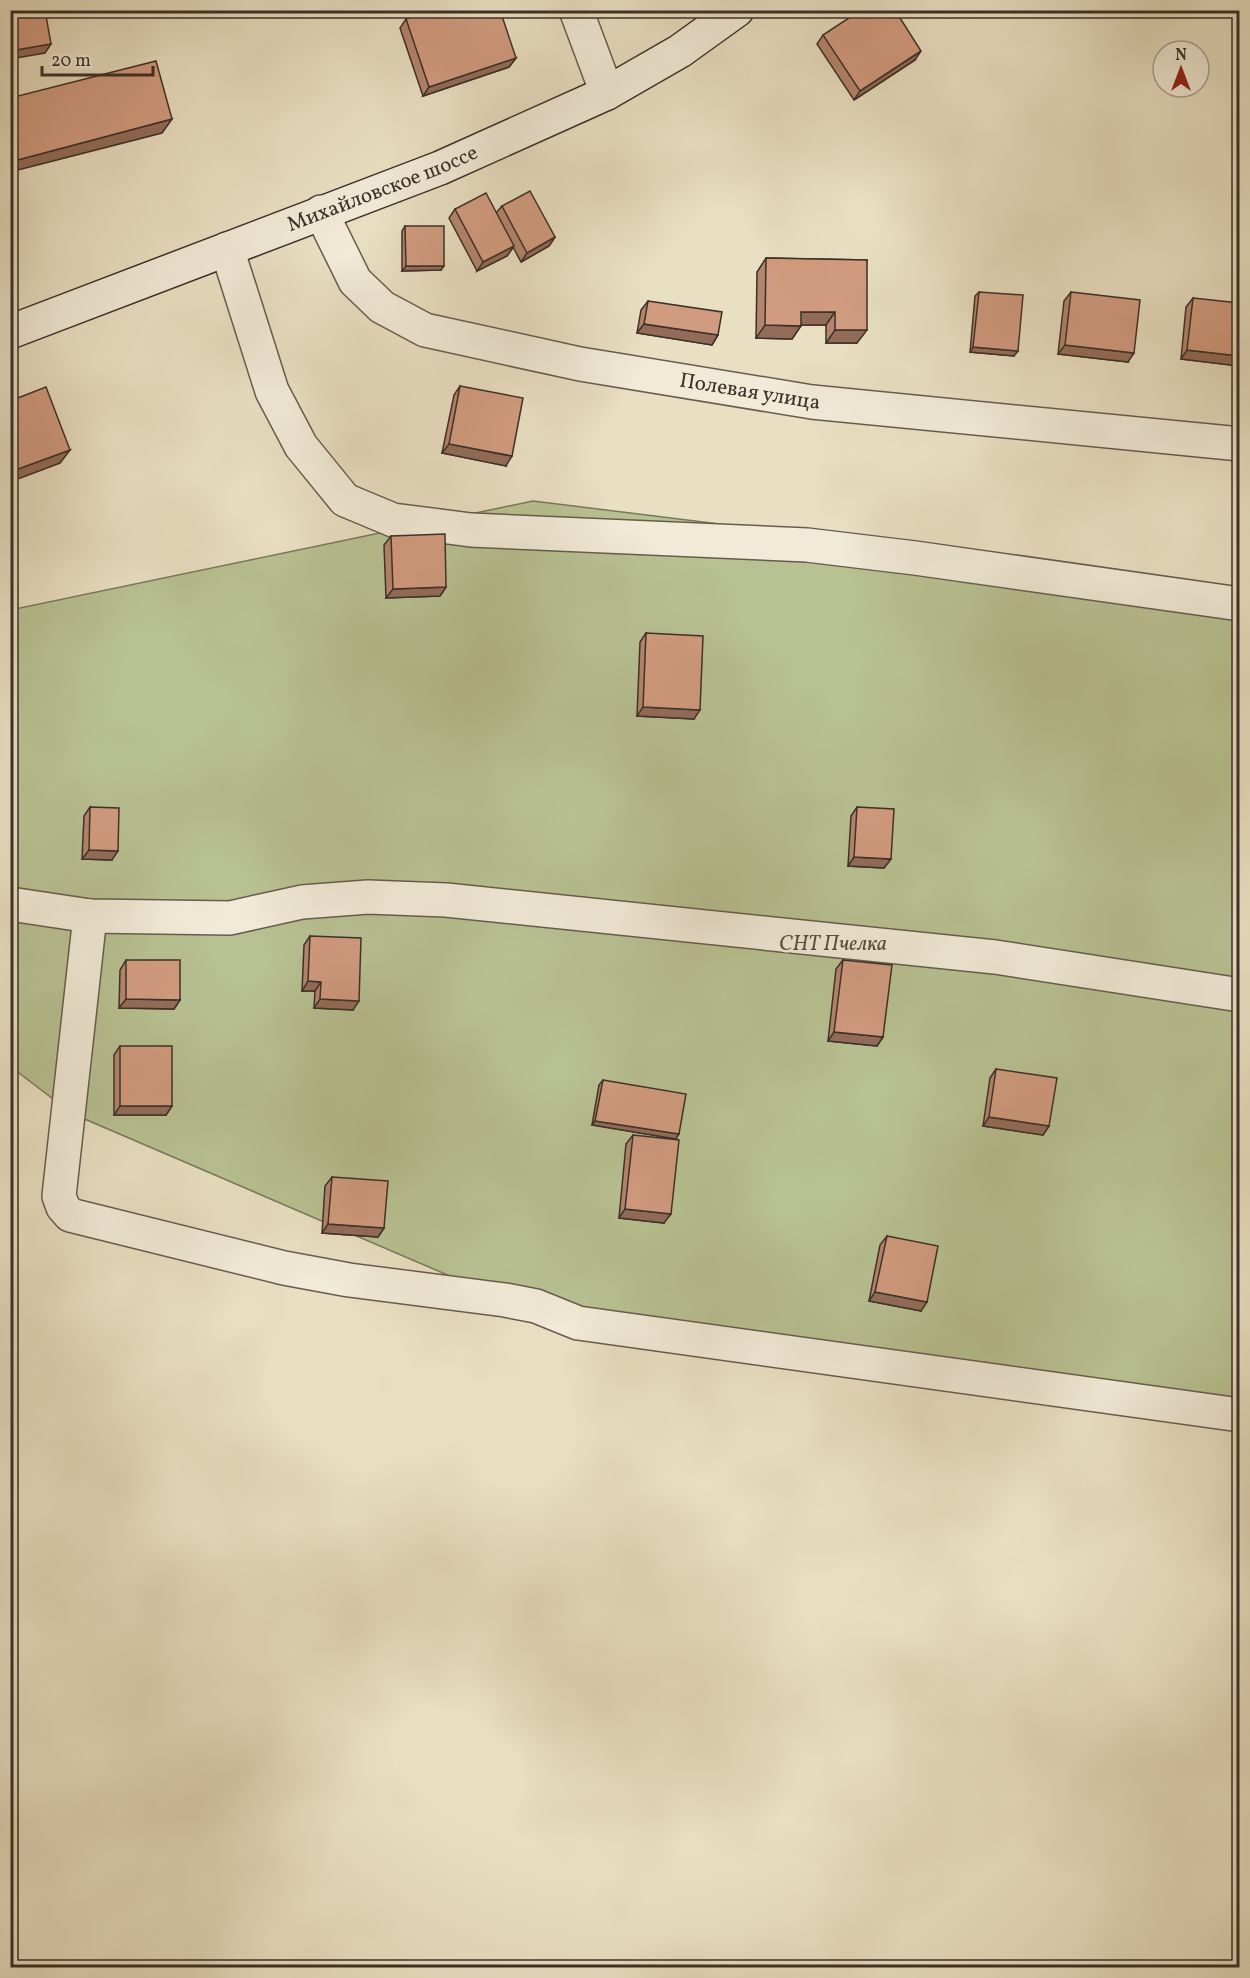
<svg xmlns="http://www.w3.org/2000/svg" width="1250" height="1978" viewBox="0 0 1250 1978" font-family="Vollkorn,serif">
<style>
.green{fill:#b8c192;stroke:#7a785d;stroke-width:1.5}
.lines{fill:none;stroke-linecap:round;stroke-linejoin:round}
.street-casing{stroke:#675c4e;stroke-width:36}
.secondary-casing{stroke:#3c3028;stroke-width:36}
.street{stroke:#f1ead7;stroke-width:33}
.secondary{stroke:#f1ead7;stroke-width:33}
.wall{fill:#b4856d;stroke:#3c3028;stroke-width:1.5}
.shaded-wall{fill:#926c59;stroke:#3c3028;stroke-width:1.5}
.building{fill:#d19b7f;stroke:#3c3028;stroke-width:1.5}
.labels{text-anchor:middle;dominant-baseline:central;stroke-width:5;stroke-linejoin:round;paint-order:stroke}
.street-label{font-size:21px;fill:#3c3028;stroke:#f1ead7}
.park-label{font-size:21px;font-style:italic;fill:#554d3d;stroke:#f1ead7}
</style>
<rect width="100%" height="100%" fill="#e9dfc2"/>
<filter id="stains"><feTurbulence type="fractalNoise" baseFrequency=".00333" numOctaves="4"/><feColorMatrix values="0 0 0 0 .2 0 0 0 0 .09 0 0 0 0 .02 0 0 0 .5 -.17"/></filter>
<radialGradient id="worn" r=".72"><stop offset=".6" stop-color="#630" stop-opacity="0"/><stop offset="1" stop-color="#630" stop-opacity=".3"/></radialGradient>
<!-- green -->
<path class="green" d="M533,501L1239,588V1423L494,1295L73,1114L11,1067L10,610Z"/>
<g class="lines">
<defs>
<g id="street">
<path d="M576,10L607,93"/>
<path id="s1" d="M321,212L355,281L382,307L425,330L580,364L812,402L1240,444"/>
<path d="M227,249L272,391L301,446L345,500L393,520L471,530L807,545L915,558L1240,604"/>
<path d="M10,904L90,916L230,918L302,902L368,897L446,900L995,957L1240,995"/>
<path d="M90,916L59,1196L63,1207L70,1215L284,1268L349,1280L505,1300L536,1306L578,1323L1240,1415"/>
</g>
<g id="secondary">
<path id="s2" d="M10,332L440,168L607,93L680,51L737,10"/>
</g>
</defs>
<!-- street casing -->
<use href="#street" class="street-casing"/>
<!-- secondary casing -->
<use href="#secondary" class="secondary-casing"/>
<!-- street -->
<use href="#street" class="street"/>
<!-- secondary -->
<use href="#secondary" class="secondary"/>
</g>
<!-- wall -->
<g class="wall">
<path d="M406,19L516,58L509,67L423,96L400,28Z"/>
<path d="M823,35L915,60L854,100L817,44Z"/>
<path d="M502,206L555,237L549,246L521,262L513,247L507,256L477,271L449,218L455,209L496,213Z"/>
<path d="M405,226L441,270L402,271V231Z"/>
<path d="M766,258L867,260L857,343H826V325H801L792,339L756,338L757,272Z"/>
<path d="M979,292L1014,356L970,352L975,296Z"/>
<path d="M1071,292L1128,362L1058,354L1064,301Z"/>
<path d="M1193,298L1239,366L1181,359L1186,307Z"/>
<path d="M648,301L718,335L712,345L637,333L641,310Z"/>
<path d="M460,386L506,466L442,453L454,395Z"/>
<path d="M391,536L446,587L440,596L386,598L384,545Z"/>
<path d="M646,633L694,719L637,716L640,642Z"/>
<path d="M90,807L112,860L82,859L84,816Z"/>
<path d="M857,807L891,859L884,868L848,866L851,816Z"/>
<path d="M310,936L353,1010L314,1008L315,991H302L304,945Z"/>
<path d="M126,960L180,1000L174,1009L119,1008L120,970Z"/>
<path d="M843,960L883,1037L877,1046L828,1041L836,969Z"/>
<path d="M120,1046L172,1106L166,1115H114V1055Z"/>
<path d="M996,1069L1049,1126L1043,1135L983,1126L990,1078Z"/>
<path d="M603,1080L676,1139L592,1125L599,1085Z"/>
<path d="M633,1135L664,1223L619,1218L626,1144Z"/>
<path d="M332,1177L384,1228L378,1237L322,1233L325,1186Z"/>
<path d="M887,1236L921,1311L869,1301L880,1245Z"/>
</g>
<!-- shaded-wall -->
<g class="shaded-wall">
<path d="M954,10H1009L1004,17L951,14Z"/>
<path d="M51,44L45,53L10,59V51Z"/>
<path d="M921,51L915,60L854,100L860,91Z"/>
<path d="M516,58L509,67L423,96L429,87Z"/>
<path d="M172,119L162,133L10,172V162Z"/>
<path d="M555,237L549,246L521,262L527,253Z"/>
<path d="M514,246L507,256L477,271L483,262Z"/>
<path d="M406,266H444L441,270L402,271Z"/>
<path d="M801,312H835L826,325H792Z"/>
<path d="M644,324L718,335L712,345L637,333Z"/>
<path d="M765,325L801,326L792,339L756,338Z"/>
<path d="M835,330H867L857,343H826Z"/>
<path d="M1065,345L1134,353L1128,362L1058,354Z"/>
<path d="M973,347L1018,351L1014,356L970,352Z"/>
<path d="M1187,350L1239,356V366L1181,359Z"/>
<path d="M449,444L512,456L506,466L442,453Z"/>
<path d="M70,450L60,463L10,482V472Z"/>
<path d="M446,587L440,596L386,598L393,589Z"/>
<path d="M643,707L700,710L694,719L637,716Z"/>
<path d="M89,850L118,851L112,860L82,859Z"/>
<path d="M854,857L891,859L884,868L848,866Z"/>
<path d="M308,981L321,982L315,991H302Z"/>
<path d="M126,999L180,1000L174,1009L119,1008Z"/>
<path d="M320,999L359,1001L353,1010L314,1008Z"/>
<path d="M834,1032L883,1037L877,1046L828,1041Z"/>
<path d="M120,1106H172L166,1115H114Z"/>
<path d="M989,1117L1049,1126L1043,1135L983,1126Z"/>
<path d="M595,1121L679,1134L676,1139L592,1125Z"/>
<path d="M625,1209L671,1214L664,1223L619,1218Z"/>
<path d="M328,1224L384,1228L378,1237L322,1233Z"/>
<path d="M875,1292L927,1302L921,1311L869,1301Z"/>
</g>
<!-- building -->
<g class="building">
<path d="M10,10H45L51,44L10,51Z"/>
<path d="M431,10H500L516,58L429,87L406,19Z"/>
<path d="M861,10H895L921,51L860,91L823,35Z"/>
<path d="M156,61L172,119L10,162V98Z"/>
<path d="M530,191L555,237L527,253L502,206Z"/>
<path d="M486,193L514,246L483,262L455,209Z"/>
<path d="M405,226H444V266H406Z"/>
<path d="M766,258L867,260V330H835V312H801V326L765,325Z"/>
<path d="M979,292L1023,295L1018,351L973,347Z"/>
<path d="M1071,292L1140,300L1134,353L1065,345Z"/>
<path d="M1193,298L1239,303V356L1187,350Z"/>
<path d="M648,301L722,312L718,335L644,324Z"/>
<path d="M460,386L523,398L512,456L449,444Z"/>
<path d="M46,387L70,450L10,472V401Z"/>
<path d="M445,534L446,587L393,589L391,536Z"/>
<path d="M646,633L703,636L700,710L643,707Z"/>
<path d="M90,807L119,808L118,851L89,850Z"/>
<path d="M857,807L894,809L891,859L854,857Z"/>
<path d="M310,936L361,938L359,1001L320,999L321,982L308,981Z"/>
<path d="M126,960H180V1000L126,999Z"/>
<path d="M843,960L892,965L883,1037L834,1032Z"/>
<rect x="120" y="1046" width="52" height="60"/>
<path d="M996,1069L1057,1078L1049,1126L989,1117Z"/>
<path d="M603,1080L686,1094L679,1134L595,1121Z"/>
<path d="M633,1135L679,1140L671,1214L625,1209Z"/>
<path d="M332,1177L388,1181L384,1228L328,1224Z"/>
<path d="M887,1236L938,1246L927,1302L875,1292Z"/>
</g>
<g class="labels">
<!-- street labels -->
<g class="street-label">
<text stroke="none"><textPath href="#s2" startOffset="399">Михайловское шоссе</textPath></text>
<text stroke="none"><textPath href="#s1" startOffset="494">Полевая улица</textPath></text>
</g>
<!-- park labels -->
<g class="park-label">
<text x="833" y="944">СНТ Пчелка</text>
</g>
</g>
<!-- margin -->
<rect width="1250" height="1978" fill="none" stroke="#e9dfc2" stroke-width="36"/>
<rect x="12" y="12" width="1226" height="1954" fill="none" stroke="#3c3028" stroke-width="3"/>
<rect x="18" y="18" width="1214" height="1942" fill="none" stroke="#3c3028" stroke-width="1.5"/>
<!-- north arrow -->
<g transform="translate(1181 69)"><circle r="28" fill="#f1ead7" stroke="#a9a091" stroke-width="1.5"/>
<path d="M0-4.5L10 22L0 15L-10 22Z" fill="#8f2418"/>
<text y="-9" font-size="16" font-weight="bold" text-anchor="middle" fill="#3c3028">N</text>
</g>
<!-- scale -->
<path d="M42 66v9h111v-9" fill="none" stroke="#3c3028" stroke-width="3"/>
<text x="51" y="66" font-size="18" fill="#3c3028" stroke="#f1ead7" stroke-width="4.5" paint-order="stroke">20 m</text>
<rect width="100%" height="100%" filter="url(#stains)"/>
<rect width="100%" height="100%" fill="url(#worn)"/>
</svg>
